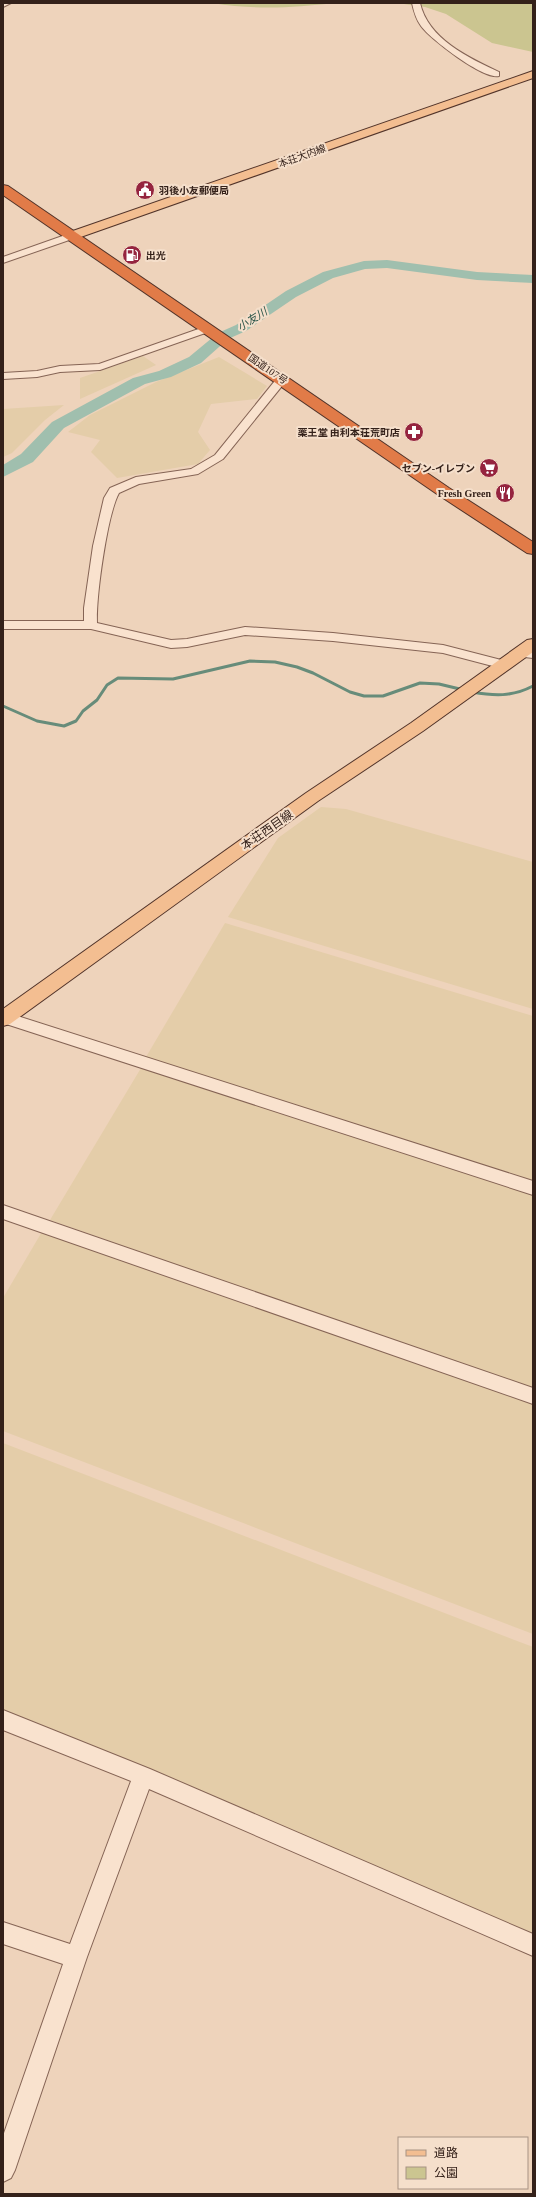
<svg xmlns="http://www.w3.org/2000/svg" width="536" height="2197" viewBox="0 0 536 2197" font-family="'Times New Roman','Noto Sans JP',serif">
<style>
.farmland{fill:#e4cda9}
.green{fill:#cbc590}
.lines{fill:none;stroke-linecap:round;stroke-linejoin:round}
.stream{stroke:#678c7a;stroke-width:3}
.river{fill:#a0bfae;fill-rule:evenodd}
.minor-casing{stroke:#856455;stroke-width:2}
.major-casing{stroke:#52342a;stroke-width:2}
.highway-casing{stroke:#52342a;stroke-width:2}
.minor{fill:#f9e2ce;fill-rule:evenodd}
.major{fill:#f3be91;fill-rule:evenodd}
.highway{fill:#e17b48;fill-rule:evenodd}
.labels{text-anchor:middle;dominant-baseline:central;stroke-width:4;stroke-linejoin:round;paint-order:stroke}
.far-street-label{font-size:10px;fill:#34211a;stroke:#f5dfcb}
.far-poi-label{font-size:10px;font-weight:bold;fill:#34211a;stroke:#f5dfcb;text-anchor:end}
.far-water-label{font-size:11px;font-style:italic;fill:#295448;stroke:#f5dfcb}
.street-label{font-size:12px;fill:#34211a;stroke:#f5dfcb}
</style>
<rect width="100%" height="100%" fill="#eed3bb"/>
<!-- farmland -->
<g class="farmland">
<path d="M143,356L156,365L80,399V378Z"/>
<path d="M219,357L267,386L257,399L211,404L198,432L210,450L198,464L117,478L91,452L100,440L68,432L90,415L156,382Z"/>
<path d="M64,405L45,420L12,453L3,457V409Z"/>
<path d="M321,807L346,809L533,862V1009L228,917L278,838Z"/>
<path d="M225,923L533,1016V1182L146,1057Z"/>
<path d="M141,1068L533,1195V1391L50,1220Z"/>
<path d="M43,1230L533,1401V1634L3,1431V1298Z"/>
<path d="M3,1443L533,1647V1935L3,1711Z"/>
</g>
<!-- green -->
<g class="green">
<path d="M212,3H335C291,8 256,10 212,3Z"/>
<path d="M397,3H533V52L492,43L446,14L425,7Z"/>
</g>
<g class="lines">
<!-- stream -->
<g class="stream">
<path d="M472,692C494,696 512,697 533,686"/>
<path d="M3,706L37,721L64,726L76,721L83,711L97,700L107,685L118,678L173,679L250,661L275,662L297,667L313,673L350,692L364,696H383L420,683L439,684L464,690"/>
</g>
<!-- river -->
<path class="river" d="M387,260L477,272L533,275V283L477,280L387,268L365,269L333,278L296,297L246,331L228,339L201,363L171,377L145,384L64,428L33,462L3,477V465L21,454L52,422L133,378L159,371L189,357L218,333L236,325L286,291L323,272L364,261Z"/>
<defs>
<g id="minor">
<path d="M3,3H11L3,7Z"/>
<path d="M412,3H420C428,39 469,58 499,72V76C484,80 430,39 421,26C416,19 414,12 412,3Z"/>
<path d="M71,233L75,234V238L3,263V257Z"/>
<path d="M207,326L211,327L212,329L211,331L100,370L60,372L37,377L3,379V373L37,371L60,366L99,364Z"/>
<path d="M282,376L288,379L286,381L223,459L198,474L139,484L119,493C107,515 96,597 97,623L171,640L187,639L245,627L333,633L443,645L509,662L511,665L509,668L504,669L443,653L333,641L245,635L187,647L171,648L91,629H3V621H84V608L93,546L104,498L110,488L136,477L191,469L215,455L278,377Z"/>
<path d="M520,649L533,650V658L515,656L514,653L515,650Z"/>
<path d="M5,1012L533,1181V1195L3,1023V1013Z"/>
<path d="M3,1205L533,1388V1404L3,1219Z"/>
<path d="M3,1710L150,1769L533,1934V1956L149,1789L87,1957L15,2170L11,2178L3,2182V2136L63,1964L3,1944V1922L70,1944L131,1781L3,1730Z"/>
</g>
<g id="major">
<path d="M533,71V78L75,239L71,240L65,236L67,233Z"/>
<path d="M533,639V652L423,731L318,801L10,1024L3,1026V1009L306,793L411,723L527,640Z"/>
</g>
<path id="highway" d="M3,185L8,186L449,488L533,542V554L527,553L437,494L3,195Z"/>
</defs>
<!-- minor casing -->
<use href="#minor" class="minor-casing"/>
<!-- major casing -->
<use href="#major" class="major-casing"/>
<!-- highway casing -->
<use href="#highway" class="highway-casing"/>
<!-- minor -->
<use href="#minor" class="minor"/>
<!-- major -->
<use href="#major" class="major"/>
<!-- highway -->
<use href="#highway" class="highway"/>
</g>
<!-- icons -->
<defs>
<symbol id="civic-disc" viewBox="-11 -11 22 22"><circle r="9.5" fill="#95243f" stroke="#f5dfcb"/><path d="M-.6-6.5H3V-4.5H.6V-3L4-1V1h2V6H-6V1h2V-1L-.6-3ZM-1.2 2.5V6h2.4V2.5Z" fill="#fff"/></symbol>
<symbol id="fuel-disc" viewBox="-11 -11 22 22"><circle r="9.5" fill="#95243f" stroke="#f5dfcb"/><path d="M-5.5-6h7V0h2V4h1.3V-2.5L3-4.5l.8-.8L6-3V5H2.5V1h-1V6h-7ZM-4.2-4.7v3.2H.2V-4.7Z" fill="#fff"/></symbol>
<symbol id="pharmacy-disc" viewBox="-11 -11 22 22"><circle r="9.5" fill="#95243f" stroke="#f5dfcb"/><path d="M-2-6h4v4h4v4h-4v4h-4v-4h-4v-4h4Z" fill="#fff"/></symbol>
<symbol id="supermarket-disc" viewBox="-11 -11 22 22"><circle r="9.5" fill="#95243f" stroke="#f5dfcb"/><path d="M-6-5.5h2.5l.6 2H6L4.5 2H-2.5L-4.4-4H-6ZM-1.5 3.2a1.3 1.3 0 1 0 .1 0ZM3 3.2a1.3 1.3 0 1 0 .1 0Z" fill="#fff"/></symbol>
<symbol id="restaurant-disc" viewBox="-11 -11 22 22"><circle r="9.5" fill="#95243f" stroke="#f5dfcb"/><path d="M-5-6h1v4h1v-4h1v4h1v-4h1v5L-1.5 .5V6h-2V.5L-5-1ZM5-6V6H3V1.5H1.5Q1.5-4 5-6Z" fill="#fff"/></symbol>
</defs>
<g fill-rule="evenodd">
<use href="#civic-disc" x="134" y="179" width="22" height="22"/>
<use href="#fuel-disc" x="121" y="244" width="22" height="22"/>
<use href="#pharmacy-disc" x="403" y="421" width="22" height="22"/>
<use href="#supermarket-disc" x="478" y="457" width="22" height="22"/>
<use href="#restaurant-disc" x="494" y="482" width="22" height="22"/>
</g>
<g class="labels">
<!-- far-street labels -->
<g class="far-street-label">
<text transform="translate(302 156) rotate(-20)">本荘大内線</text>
<text transform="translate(268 369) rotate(34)">国道107号</text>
</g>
<!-- far-poi labels -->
<g class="far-poi-label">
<text x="159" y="190" text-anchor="start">羽後小友郵便局</text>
<text x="146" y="255" text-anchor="start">出光</text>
<text x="400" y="432">薬王堂 由利本荘荒町店</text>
<text x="475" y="468">セブン-イレブン</text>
<text x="491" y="493">Fresh Green</text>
</g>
<!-- far-water labels -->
<g class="far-water-label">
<text transform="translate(252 319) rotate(-32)">小友川</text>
</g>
<!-- street labels -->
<g class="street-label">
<text transform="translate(267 830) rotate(-35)">本荘西目線</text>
</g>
</g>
<!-- border -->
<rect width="536" height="2197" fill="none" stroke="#34211a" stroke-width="8"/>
<!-- legend -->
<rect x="398" y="2137" width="130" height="52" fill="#f5dfcb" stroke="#a89384"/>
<rect x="406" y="2150" width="20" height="6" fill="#f3be91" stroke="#a89384"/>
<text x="434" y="2157" font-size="12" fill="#34211a">道路</text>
<rect x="406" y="2167" width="20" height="12" fill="#cbc590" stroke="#a89384"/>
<text x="434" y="2177" font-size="12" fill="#34211a">公園</text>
</svg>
